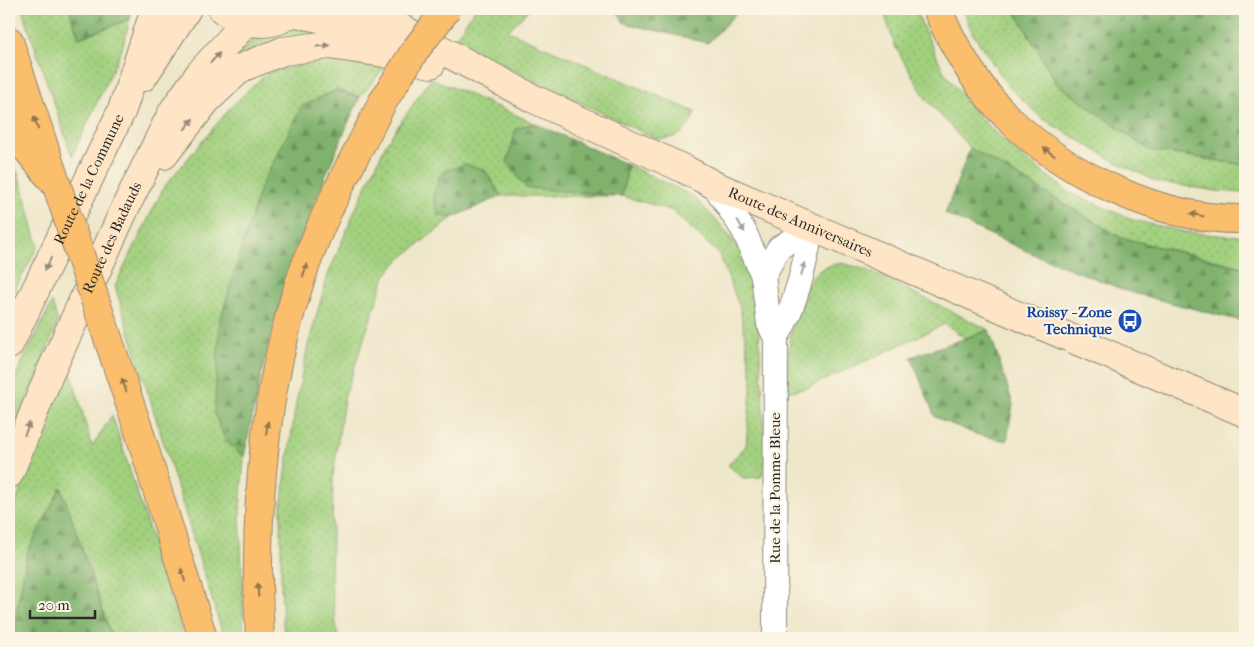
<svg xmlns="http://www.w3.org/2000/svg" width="1254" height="647" viewBox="0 0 1254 647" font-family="'IM FELL French Canon',serif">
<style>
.grass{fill:url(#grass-dots);stroke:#667e54}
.forest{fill:url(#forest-firs);stroke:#566e4c}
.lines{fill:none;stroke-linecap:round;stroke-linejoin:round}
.street-casing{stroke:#8c887a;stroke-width:26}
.secondary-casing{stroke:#8c887a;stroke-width:30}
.primary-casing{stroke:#8c887a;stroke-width:30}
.highway-casing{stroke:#8c887a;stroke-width:30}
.street{stroke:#fff;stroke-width:24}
.secondary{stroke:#fde5c5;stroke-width:28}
.primary{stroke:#fabe6d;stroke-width:28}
.highway{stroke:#fabe6d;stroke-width:28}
.primary-bridge-casing{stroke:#8c887a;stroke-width:30;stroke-linecap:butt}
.highway-bridge-casing{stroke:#8c887a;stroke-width:30;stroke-linecap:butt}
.primary-bridge{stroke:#fabe6d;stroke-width:28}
.highway-bridge{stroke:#fabe6d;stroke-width:28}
.oneway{fill:#948878}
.oneway2{fill:#92744c}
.oneway3{fill:#a0a0a0}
.labels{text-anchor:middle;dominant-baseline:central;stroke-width:4;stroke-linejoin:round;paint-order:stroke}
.street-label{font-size:15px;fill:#2b2b2b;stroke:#fcf5e5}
.transit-label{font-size:15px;font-weight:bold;fill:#164399;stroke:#fcf5e5;text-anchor:end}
</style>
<defs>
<pattern id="grass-dots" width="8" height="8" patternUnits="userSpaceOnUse" patternTransform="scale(1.25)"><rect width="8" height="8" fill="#a1d07e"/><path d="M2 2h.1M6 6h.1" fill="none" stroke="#8bb36d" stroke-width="1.8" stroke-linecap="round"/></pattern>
<pattern id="forest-firs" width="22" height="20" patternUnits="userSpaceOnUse" patternTransform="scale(1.25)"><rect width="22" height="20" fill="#80b26d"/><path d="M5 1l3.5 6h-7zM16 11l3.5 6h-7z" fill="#69915a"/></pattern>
</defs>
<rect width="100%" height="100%" fill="#fcf5e5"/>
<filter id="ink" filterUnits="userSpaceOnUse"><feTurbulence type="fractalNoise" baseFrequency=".02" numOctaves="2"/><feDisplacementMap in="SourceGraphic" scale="10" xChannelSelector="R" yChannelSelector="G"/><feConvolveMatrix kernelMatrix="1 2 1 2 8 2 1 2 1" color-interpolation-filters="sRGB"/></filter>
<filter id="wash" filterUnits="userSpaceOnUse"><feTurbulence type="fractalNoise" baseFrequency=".0096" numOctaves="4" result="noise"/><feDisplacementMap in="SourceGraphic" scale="20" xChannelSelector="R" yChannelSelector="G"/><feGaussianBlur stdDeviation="1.12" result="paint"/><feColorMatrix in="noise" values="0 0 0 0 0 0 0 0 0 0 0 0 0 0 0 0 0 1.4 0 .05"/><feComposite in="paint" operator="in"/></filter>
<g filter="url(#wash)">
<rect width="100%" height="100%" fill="#eee6c8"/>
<!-- grass -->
<g class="grass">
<path d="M22,9H69L79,38L130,19L122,49L72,156Z"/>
<path d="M475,9H529L508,31L695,112C687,133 678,139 656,139L453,41Z"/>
<path d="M883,9H915L943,70L972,110L1016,152L1070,193L1133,220L1185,232L1228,236L1245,235V266H1240L1122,238L970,148L926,99L895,46Z"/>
<path d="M963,9H1014L1057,84L1149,150L1245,165V193L1217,191L1158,182L1116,162L1043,119L1009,87L973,34Z"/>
<path d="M307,23L343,32L229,62L254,38L270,35L290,27Z"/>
<path d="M343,55L385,67L360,97L336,90L225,440L244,457L240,510L244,638H224L115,286L164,187L232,106L267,73Z"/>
<path d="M431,78L534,123L516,129L622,196L628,165L693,196L718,222L747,258L758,315L766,460L761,477L743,478L728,465L746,446L752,379L740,308L719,254L671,210L622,196H501L485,170L439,214L452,218L399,260L385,276L344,398L333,476L331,585L338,638H284L281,586V508L296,403L308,345L328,275L356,208L386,144Z"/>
<path d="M21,182L38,246L9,301V218Z"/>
<path d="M841,263L868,270L989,330L965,338L945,324L807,388L786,392C787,358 791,294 819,271C824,266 835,265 841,263Z"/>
<path d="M52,302L58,322L9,444V389Z"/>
<path d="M71,372L92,447L112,415L184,638H112L61,487L27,553L16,616L15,638H9V526L23,481L50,412Z"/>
</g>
<!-- forest -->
<g class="forest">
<path d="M69,9H133L130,19L79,38Z"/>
<path d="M615,9H740L708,43L624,23Z"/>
<path d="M1014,9H1245V165L1149,150L1057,84Z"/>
<path d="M336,90L360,97C325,173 294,250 272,331C261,372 253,415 244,457L225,440L214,413L220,320L260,188L302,106Z"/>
<path d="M534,123L628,165L622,196L526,188L507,162L516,129Z"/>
<path d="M970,148L1122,238L1245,268V322L1129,292L1033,254L945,214Z"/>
<path d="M9,152L21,182L9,218Z"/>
<path d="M465,164L485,170L501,196L452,218L438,215L433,195L442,172Z"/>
<path d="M989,330L1013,404L1007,441L975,434L935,417L911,357Z"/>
<path d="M61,487L112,638H15L16,616L27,553Z"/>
</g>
</g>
<g filter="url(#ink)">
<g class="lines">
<defs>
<g id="street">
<path d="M714,185L744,231L763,276L769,324L776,338L775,638"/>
<path d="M763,276L779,248L812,227"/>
<path d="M776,338C796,307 805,263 812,227"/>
</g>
<g id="secondary">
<path d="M222,9C243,25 274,30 295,9"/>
<path id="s1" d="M365,9L534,99L684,169L714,185L1245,413"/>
<path d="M292,12L337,22L393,43"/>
<path d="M143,77L187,9"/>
<path d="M164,155L207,100L241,68L283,51L329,45L384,53L431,64"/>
<path id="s2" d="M9,345L122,110L155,9"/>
<path id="s3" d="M9,474L49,375L127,204L173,111L200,73L246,22"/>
</g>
<g id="primary">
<path d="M9,105L26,148L56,185"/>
<path d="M139,431L203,638"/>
</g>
<g id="highway">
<path d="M937,9C954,47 977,87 1007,117C1066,175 1161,221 1245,219"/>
<path d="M9,41L57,186"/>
<path d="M260,638C252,501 266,353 321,226C339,184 362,144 382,103"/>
</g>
</defs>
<!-- street casing -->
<use href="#street" class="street-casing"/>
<!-- secondary casing -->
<use href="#secondary" class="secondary-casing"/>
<!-- primary casing -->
<use href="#primary" class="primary-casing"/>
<!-- highway casing -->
<use href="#highway" class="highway-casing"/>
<!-- street -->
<use href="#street" class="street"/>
<!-- secondary -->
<use href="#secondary" class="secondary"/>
<!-- primary -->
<use href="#primary" class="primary"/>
<!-- highway -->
<use href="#highway" class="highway"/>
<defs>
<path id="primary-bridge" d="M57,186L139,431"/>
<path id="highway-bridge" d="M382,103L416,49L447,9"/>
</defs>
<!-- primary-bridge casing -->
<use href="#primary-bridge" class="primary-bridge-casing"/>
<!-- highway-bridge casing -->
<use href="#highway-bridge" class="highway-bridge-casing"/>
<!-- primary-bridge -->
<use href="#primary-bridge" class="primary-bridge"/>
<!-- highway-bridge -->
<use href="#highway-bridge" class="highway-bridge"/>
</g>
<!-- one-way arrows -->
<defs><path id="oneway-solid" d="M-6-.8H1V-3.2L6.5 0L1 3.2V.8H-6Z" transform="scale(1.25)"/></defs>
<g class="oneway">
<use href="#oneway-solid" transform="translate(323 46) rotate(-4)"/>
<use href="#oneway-solid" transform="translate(215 58) rotate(-47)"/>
<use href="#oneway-solid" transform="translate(189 124) rotate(-52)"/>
<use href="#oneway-solid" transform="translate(48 264) rotate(116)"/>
<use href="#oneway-solid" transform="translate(27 429) rotate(-68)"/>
</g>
<g class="oneway2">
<use href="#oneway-solid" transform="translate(36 123) rotate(-108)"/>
<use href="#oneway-solid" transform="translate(1049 152) rotate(-145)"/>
<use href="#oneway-solid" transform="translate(1197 215) rotate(-169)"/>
<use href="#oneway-solid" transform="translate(305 270) rotate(-71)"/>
<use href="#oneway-solid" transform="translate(124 385) rotate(-109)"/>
<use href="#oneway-solid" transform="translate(267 428) rotate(-82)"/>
<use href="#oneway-solid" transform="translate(183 575) rotate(-107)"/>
<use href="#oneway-solid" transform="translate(258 590) rotate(-92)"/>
</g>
<g class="oneway3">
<use href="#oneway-solid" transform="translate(741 226) rotate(59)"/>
<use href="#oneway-solid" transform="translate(803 269) rotate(-73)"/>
</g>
</g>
<!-- icons -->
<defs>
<symbol id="bus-disc" viewBox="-11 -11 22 22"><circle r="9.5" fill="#1a4fb4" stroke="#fcf5e5"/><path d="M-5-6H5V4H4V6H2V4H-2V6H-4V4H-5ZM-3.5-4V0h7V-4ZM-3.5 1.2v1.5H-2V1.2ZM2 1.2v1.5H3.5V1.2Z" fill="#fff"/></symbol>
</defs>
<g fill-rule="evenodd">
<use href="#bus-disc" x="1116" y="307" width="28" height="28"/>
</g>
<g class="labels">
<!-- street labels -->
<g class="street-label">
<text stroke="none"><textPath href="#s2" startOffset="184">Route de la Commune</textPath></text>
<text stroke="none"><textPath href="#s1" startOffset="485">Route des Anniversaires</textPath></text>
<text stroke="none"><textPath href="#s3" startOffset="258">Route des Badauds</textPath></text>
<text transform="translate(775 488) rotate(-90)">Rue de la Pomme Bleue</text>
</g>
<!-- transit labels -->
<g class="transit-label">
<text x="1112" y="312">Roissy - Zone<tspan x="1112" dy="17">Technique</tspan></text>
</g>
</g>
<!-- margin -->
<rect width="1254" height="647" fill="none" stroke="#fcf5e5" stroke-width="30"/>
<!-- scale -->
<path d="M30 610v8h65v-8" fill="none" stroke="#2b2b2b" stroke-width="2.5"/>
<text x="38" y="610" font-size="15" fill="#2b2b2b" stroke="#fcf5e5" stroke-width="4" paint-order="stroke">20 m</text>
</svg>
